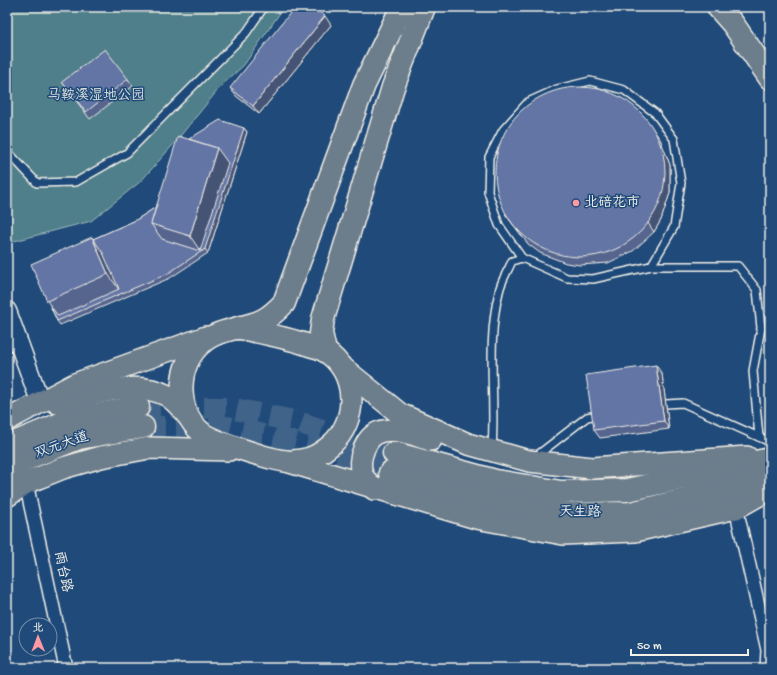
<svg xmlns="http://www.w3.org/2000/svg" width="777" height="675" viewBox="0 0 777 675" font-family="'Gochi Hand','LXGW WenKai TC',sans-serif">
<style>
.green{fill:#4f7f8a;stroke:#a2b8b9}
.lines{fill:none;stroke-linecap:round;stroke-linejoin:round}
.highway-tunnel{stroke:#3f638a;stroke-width:22;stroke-dasharray:22 11;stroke-linecap:butt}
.lane-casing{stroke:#f4f1e8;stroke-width:10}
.street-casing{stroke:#f4f1e8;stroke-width:16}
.secondary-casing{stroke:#f4f1e8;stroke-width:21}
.primary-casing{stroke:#f4f1e8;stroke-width:24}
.highway-casing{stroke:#f4f1e8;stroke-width:25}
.lane{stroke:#1f4a7a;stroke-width:7}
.street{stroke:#1f4a7a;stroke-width:13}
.secondary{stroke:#1f4a7a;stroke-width:18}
.primary{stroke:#6c7d8c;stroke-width:21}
.highway{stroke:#6c7d8c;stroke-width:22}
.wall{fill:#55658e;stroke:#f4f1e8}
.shaded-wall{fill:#455274;stroke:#f4f1e8}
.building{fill:#6375a5;stroke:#f4f1e8}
.poi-dot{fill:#ff9aa2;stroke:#1f4a7a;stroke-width:1.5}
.labels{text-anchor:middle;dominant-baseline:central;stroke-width:3;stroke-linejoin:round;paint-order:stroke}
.park-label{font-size:14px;fill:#dbe0da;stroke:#1f4a7a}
.poi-label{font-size:14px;fill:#f4f1e8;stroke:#1f4a7a;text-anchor:start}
.street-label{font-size:14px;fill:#f4f1e8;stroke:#1f4a7a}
</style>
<rect width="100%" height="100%" fill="#1f4a7a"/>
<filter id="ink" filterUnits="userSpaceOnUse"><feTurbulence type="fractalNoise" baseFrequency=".025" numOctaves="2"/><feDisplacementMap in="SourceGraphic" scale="8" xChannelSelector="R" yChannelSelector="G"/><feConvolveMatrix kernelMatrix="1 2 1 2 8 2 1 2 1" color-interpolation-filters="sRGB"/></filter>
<g filter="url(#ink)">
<!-- green -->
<path class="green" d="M7,7H284L244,65L222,85L172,146L141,181L91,221L7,243Z"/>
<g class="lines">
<!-- highway-tunnel -->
<g class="highway-tunnel">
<path d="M138,407L229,408L294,421L394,453"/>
<path d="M143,427H227L286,440L390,473"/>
</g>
<defs>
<g id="lane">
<path d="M7,151L37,183L76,182L127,153L246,33L264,7"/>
<path d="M522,258L499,225L488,192L489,157L503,130L528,102L557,89L590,81L624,90L655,113L674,139L681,183L674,227L651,266"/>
<path d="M666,404L683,403L770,442"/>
<path d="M492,448C496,397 486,343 499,292C501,281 508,271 512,261L522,258L567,278L593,279L651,266H738L757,290L761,328L753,371L759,437"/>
<path d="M535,457L587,417L597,415"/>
</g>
<g id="street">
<path d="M26,483L66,668"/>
<path d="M736,508L768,650L767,668"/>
</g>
<path id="secondary" d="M7,311L40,401"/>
<g id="primary">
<path d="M238,328C262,333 285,337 308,345C313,347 320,348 325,351C358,373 359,420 331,445C323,452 312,459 301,460C297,460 291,462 286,461C273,460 210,441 201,432C175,410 176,364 202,343C212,334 225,331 238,328Z"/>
<path d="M343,368L400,414L468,444L529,461L592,468L747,457"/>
<path d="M57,403C88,395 136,379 166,395C175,400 181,408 188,416"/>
<path d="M7,420L75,384L206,337"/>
<path d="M286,461L476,518L563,534L635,531L736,508L770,489"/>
<path d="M374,489C370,484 364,480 362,474C357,459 366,434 383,431C399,428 416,436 431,440"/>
<path d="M7,496L26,483L63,468L101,457L149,448L229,450"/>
</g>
<g id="highway">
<path d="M718,7L733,24L770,78"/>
<path d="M238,328C260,323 268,320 284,303L364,85L402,7"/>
<path d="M325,351L321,333L323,319L393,87L424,7"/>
<path d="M7,446L72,419L138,407"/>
<path d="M394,453L496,481L561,492L627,490L770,459"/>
<path d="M7,470L33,456L79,438L143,427"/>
<path d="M390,473L491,501L563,514L631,513L770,479"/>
</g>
</defs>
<!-- lane casing -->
<use href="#lane" class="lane-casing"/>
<!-- street casing -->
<use href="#street" class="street-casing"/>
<!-- secondary casing -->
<use href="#secondary" class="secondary-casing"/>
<!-- primary casing -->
<use href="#primary" class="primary-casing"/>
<!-- highway casing -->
<use href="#highway" class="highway-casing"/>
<!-- lane -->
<use href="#lane" class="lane"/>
<!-- street -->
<use href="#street" class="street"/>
<!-- secondary -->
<use href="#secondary" class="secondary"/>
<!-- primary -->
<use href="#primary" class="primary"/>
<!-- highway -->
<use href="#highway" class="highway"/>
</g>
<!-- wall -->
<g class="wall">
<path d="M331,25L259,114L236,96L230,88Z"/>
<path d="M128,79L133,86L90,119L62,82Z"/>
<path d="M244,128L247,132L208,253L170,278L60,325L57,321L50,305L47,301L93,239L136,220L156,207L189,139Z"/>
<path d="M660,139L670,165V193L661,220L654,232L633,251L608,263L580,265L566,263L540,253L528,244L511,222L505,214Z"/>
<path d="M662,374L669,429L600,438L594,430Z"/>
</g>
<!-- shaded-wall -->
<g class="shaded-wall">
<path d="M325,16L331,25L259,114L253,106Z"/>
<path d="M646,119L660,139L670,165V193L661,220L654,232L648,223Z"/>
<path d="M244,128L247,132L208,253L205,249L201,252L190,236L217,148Z"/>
<path d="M92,237L106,257L122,294L108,274Z"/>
<path d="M656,365L662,374L669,429L664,421Z"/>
</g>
<!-- building -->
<g class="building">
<path d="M295,7H313L325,16L253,106L230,88Z"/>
<path d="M105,49L128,79L86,112L62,82Z"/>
<circle cx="580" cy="172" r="85"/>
<path d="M220,120L244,128L205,249L167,274L57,321L50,305L58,316L119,289L103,253L93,239L136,220L156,207L151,224L162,239L200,251L228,163L217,148L189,139Z"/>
<path d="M178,136L217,148L190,236L151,224Z"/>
<path d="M92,237L108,274L47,301L31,264Z"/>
<path d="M656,365L664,421L594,430L586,375Z"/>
</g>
</g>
<!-- markers -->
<circle class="poi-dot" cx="576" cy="203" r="4"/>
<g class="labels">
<!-- park labels -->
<g class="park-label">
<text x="96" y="96">马鞍溪湿地公园</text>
</g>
<!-- poi labels -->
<g class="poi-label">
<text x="584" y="203">北碚花市</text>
</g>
<!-- street labels -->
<g class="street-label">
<text transform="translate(62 446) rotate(-19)">双元大道</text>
<text transform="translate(580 513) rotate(1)">天生路</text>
<text transform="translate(62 572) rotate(78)">雨台路</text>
</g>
</g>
<!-- margin -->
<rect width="777" height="675" fill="none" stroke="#1f4a7a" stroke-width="24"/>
<rect x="12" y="12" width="753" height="651" fill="none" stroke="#f4f1e8" stroke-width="1.5" filter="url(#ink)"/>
<!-- north arrow -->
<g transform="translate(38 637) rotate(359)"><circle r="19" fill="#1f4a7a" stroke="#748da6"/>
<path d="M0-3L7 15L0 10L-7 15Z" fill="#ff9aa2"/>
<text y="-6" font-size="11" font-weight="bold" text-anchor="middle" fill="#f4f1e8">北</text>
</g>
<!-- scale -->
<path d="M631 649v6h117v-6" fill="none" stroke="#f4f1e8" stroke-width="2"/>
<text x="637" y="649" font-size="12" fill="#f4f1e8" stroke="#1f4a7a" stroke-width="3" paint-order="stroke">50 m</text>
</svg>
